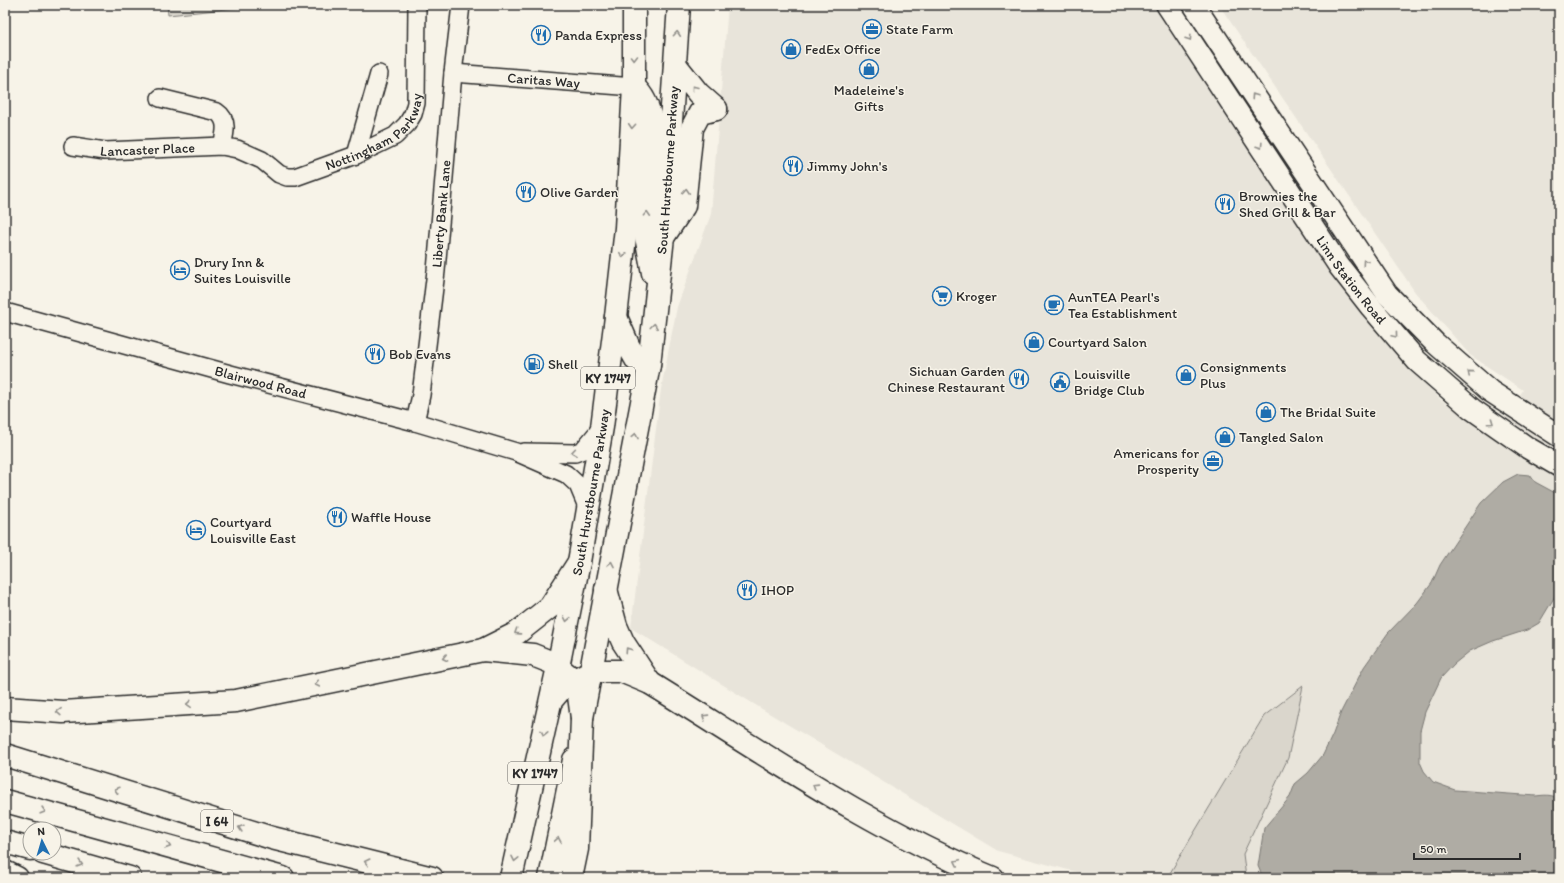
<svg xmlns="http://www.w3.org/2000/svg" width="1564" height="883" viewBox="0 0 1564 883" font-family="Itim,sans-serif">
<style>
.built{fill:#e8e4da}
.green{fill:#dad6cc;stroke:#82807c}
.water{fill:#afaca4;stroke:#7a7874}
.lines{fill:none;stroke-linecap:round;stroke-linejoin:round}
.minor-casing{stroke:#2b2b2b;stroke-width:20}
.tertiary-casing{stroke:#2b2b2b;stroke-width:24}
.primary-casing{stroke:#2b2b2b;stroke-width:25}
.motorway-casing{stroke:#2b2b2b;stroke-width:25}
.minor{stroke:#f7f3e8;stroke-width:17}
.tertiary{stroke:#f7f3e8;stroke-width:21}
.primary{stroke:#f7f3e8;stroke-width:22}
.motorway{stroke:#f7f3e8;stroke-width:22}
.oneway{stroke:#918f8a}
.labels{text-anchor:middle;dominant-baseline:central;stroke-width:3;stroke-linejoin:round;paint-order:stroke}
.shield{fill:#f7f3e8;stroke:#686764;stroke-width:1}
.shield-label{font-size:13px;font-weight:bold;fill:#2b2b2b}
.poi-label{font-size:14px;fill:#2b2b2b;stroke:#f7f3e8;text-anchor:start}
.street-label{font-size:14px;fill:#2b2b2b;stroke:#f7f3e8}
</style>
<rect width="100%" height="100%" fill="#f7f3e8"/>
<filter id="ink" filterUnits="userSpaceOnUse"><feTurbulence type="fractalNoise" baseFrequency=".025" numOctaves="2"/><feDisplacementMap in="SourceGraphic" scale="8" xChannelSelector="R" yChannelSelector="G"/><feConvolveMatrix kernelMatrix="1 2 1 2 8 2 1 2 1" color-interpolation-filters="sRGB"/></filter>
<g filter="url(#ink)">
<!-- built -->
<path class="built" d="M728,5H1157L1355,305L1440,399L1494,438L1523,390L1470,355L1415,292L1219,5H1559V878H1246L1242,854L1288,758L1303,686L1264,716L1167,878H1098L998,851L762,709L631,628L661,389L677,307L711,214Z"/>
<!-- green -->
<g class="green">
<path d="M167,5H245L246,7L168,15Z"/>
<path d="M1303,686L1288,758L1243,854L1246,878H1167L1264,716Z"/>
</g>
<!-- water -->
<path class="water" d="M1518,474L1530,475L1535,482L1559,495V589L1551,603L1539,623L1527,630L1493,641L1470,651L1454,664L1441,678L1425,712L1420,731V762L1424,771L1433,782L1455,790L1536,796C1544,795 1552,794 1559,799V878H1263L1258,866L1264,828L1290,797L1295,784L1308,773L1323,755L1333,734L1341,712L1364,667L1388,633L1417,603L1432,583L1440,565L1481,503L1503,482Z"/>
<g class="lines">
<defs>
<g id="minor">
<path id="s1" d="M453,73L634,87"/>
<path d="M160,98L217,112C229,120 225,134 222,146"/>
<path id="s2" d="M73,146L105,151L222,146L237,149L262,160L279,174L287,177H295L356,155L395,136L407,124L413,114L416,103L417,5"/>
<path d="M356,155L379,74"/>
<path id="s3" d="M5,312L230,374L415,422L516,452L566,474L578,485L588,509"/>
<path id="s4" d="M415,422L421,395L436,271L453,73L461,5"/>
<path d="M524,452L575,453L583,450L602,427"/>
</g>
<g id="tertiary">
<path id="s5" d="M1167,5L1339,266L1371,307L1417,361L1472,409L1528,448L1559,466"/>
<path d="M1194,5L1387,294L1435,343L1490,391L1559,436"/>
</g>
<g id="primary">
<path d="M675,64L698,93L716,109"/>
<path d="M634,87C644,96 647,105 651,118L646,236L653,273"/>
<path d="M664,236L684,206L692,128L700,113L716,109"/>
<path d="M616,317L629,347L637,361L649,365"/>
<path id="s6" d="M582,718L649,365L663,237L679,5"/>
<path id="s7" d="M511,878L558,667L579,562L602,427L616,317L626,228L634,87V5"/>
<path d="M550,878L574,760"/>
</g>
<g id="motorway">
<path d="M606,589L616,626L623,642L650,683"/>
<path d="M483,650L533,655L553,663L574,680L579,696L582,718L577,849L571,878"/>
<path d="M551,701L562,688L574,680L592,671H621L650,683C762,752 871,828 993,878"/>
<path d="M5,708L63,712L236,701L483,650L517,633L550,607L579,562"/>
<path d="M5,755L272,838L432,878"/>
<path d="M5,801L283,878"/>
<path d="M5,842L30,849"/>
<path d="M43,853L130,878"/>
<path d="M5,872L17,878"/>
</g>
</defs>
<!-- minor casing -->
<use href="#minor" class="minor-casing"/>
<!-- tertiary casing -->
<use href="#tertiary" class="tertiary-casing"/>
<!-- primary casing -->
<use href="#primary" class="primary-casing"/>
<!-- motorway casing -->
<use href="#motorway" class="motorway-casing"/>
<!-- minor -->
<use href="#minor" class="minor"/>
<!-- tertiary -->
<use href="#tertiary" class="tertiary"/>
<!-- primary -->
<use href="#primary" class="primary"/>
<!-- motorway -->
<use href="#motorway" class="motorway"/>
</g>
<!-- one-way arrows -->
<defs><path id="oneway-chevron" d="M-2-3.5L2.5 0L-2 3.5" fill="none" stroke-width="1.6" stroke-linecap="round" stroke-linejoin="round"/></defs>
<g class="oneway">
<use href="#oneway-chevron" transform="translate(677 34) rotate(-86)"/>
<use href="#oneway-chevron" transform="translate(1189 38) rotate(57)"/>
<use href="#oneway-chevron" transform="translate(634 58) rotate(90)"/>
<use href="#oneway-chevron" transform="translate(694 88) rotate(-128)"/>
<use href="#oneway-chevron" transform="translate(1254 96) rotate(-124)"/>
<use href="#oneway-chevron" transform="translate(632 126) rotate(94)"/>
<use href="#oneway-chevron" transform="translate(1260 146) rotate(57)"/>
<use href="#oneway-chevron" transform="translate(686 191) rotate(-86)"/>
<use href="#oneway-chevron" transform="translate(647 214) rotate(-87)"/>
<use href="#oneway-chevron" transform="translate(623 255) rotate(96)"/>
<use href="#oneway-chevron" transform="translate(1365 262) rotate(-125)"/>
<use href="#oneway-chevron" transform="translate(654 326) rotate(-83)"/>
<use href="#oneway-chevron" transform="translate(1395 335) rotate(50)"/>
<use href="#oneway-chevron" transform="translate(1470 373) rotate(-139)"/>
<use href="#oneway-chevron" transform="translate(1491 422) rotate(35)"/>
<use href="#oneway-chevron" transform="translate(635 436) rotate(-79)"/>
<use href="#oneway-chevron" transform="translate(574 452) rotate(171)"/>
<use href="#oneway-chevron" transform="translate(611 564) rotate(-79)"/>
<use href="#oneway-chevron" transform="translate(567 619) rotate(101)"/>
<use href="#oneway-chevron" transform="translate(517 632) rotate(147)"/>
<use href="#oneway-chevron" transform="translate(628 650) rotate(-124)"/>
<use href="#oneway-chevron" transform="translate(445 658) rotate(168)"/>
<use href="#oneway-chevron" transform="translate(317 684) rotate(168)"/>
<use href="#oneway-chevron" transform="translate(189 704) rotate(176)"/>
<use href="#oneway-chevron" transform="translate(59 712) rotate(-178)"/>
<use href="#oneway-chevron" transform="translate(705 717) rotate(-148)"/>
<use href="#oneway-chevron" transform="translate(544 733) rotate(102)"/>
<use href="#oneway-chevron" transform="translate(815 786) rotate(-148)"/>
<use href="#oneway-chevron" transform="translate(117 790) rotate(-163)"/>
<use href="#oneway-chevron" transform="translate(43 811) rotate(16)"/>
<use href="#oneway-chevron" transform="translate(241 828) rotate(-163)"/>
<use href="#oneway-chevron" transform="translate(558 840) rotate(-79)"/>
<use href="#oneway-chevron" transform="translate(168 846) rotate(16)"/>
<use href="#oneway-chevron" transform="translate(515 859) rotate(102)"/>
<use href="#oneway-chevron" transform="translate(367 862) rotate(-166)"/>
<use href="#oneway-chevron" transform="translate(957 862) rotate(-155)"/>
<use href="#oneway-chevron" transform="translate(80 864) rotate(16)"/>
</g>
</g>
<!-- icons -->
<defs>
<symbol id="office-ring" viewBox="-11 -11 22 22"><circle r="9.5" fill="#f7f3e8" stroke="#1f6fb2" stroke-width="1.5"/><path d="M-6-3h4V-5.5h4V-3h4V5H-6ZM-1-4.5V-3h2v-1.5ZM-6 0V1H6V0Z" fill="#1f6fb2"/></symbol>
<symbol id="restaurant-ring" viewBox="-11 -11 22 22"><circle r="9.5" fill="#f7f3e8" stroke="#1f6fb2" stroke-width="1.5"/><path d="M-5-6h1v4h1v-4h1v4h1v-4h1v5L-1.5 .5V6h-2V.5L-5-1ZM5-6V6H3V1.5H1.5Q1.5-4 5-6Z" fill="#1f6fb2"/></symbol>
<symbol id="shop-ring" viewBox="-11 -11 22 22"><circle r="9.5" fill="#f7f3e8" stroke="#1f6fb2" stroke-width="1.5"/><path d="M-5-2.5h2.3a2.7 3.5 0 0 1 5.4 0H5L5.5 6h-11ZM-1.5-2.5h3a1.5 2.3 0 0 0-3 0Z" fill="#1f6fb2"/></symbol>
<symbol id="hotel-ring" viewBox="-11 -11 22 22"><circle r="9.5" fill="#f7f3e8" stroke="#1f6fb2" stroke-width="1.5"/><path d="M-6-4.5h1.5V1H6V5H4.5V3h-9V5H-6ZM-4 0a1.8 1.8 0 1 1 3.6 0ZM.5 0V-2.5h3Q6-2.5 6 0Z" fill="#1f6fb2"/></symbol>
<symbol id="supermarket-ring" viewBox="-11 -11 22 22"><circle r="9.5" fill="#f7f3e8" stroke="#1f6fb2" stroke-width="1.5"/><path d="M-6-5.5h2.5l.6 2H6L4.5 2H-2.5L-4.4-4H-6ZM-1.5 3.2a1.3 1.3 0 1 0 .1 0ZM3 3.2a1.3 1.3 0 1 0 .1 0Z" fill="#1f6fb2"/></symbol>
<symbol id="cafe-ring" viewBox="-11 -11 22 22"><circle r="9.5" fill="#f7f3e8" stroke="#1f6fb2" stroke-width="1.5"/><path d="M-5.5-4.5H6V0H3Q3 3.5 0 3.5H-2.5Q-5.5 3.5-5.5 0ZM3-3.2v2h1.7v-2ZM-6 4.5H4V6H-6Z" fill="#1f6fb2"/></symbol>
<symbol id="fuel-ring" viewBox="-11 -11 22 22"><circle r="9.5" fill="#f7f3e8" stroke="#1f6fb2" stroke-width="1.5"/><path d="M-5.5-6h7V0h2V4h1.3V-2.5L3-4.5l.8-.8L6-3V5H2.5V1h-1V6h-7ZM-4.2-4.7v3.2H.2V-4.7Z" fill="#1f6fb2"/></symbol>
<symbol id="civic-ring" viewBox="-11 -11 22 22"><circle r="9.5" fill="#f7f3e8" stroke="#1f6fb2" stroke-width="1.5"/><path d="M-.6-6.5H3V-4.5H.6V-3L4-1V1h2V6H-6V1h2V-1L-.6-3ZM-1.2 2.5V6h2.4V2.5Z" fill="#1f6fb2"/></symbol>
</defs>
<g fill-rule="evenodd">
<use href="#office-ring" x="861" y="18" width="22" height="22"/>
<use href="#restaurant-ring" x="530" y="24" width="22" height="22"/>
<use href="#shop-ring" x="780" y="38" width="22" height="22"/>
<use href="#shop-ring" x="858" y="58" width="22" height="22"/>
<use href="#restaurant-ring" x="782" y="155" width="22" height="22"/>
<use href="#restaurant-ring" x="515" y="181" width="22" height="22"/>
<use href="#restaurant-ring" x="1214" y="193" width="22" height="22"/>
<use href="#hotel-ring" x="169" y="259" width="22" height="22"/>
<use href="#supermarket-ring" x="931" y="285" width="22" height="22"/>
<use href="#cafe-ring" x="1043" y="294" width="22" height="22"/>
<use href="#shop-ring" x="1023" y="331" width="22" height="22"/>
<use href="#restaurant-ring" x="364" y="343" width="22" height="22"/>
<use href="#fuel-ring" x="523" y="353" width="22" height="22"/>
<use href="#shop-ring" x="1175" y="364" width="22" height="22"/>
<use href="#restaurant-ring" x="1008" y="368" width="22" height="22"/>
<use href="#civic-ring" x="1049" y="371" width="22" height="22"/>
<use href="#shop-ring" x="1255" y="401" width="22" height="22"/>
<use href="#shop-ring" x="1214" y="426" width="22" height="22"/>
<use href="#office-ring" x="1202" y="450" width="22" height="22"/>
<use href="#restaurant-ring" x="326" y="506" width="22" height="22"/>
<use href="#hotel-ring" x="185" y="519" width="22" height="22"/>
<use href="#restaurant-ring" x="736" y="579" width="22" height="22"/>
</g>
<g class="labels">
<!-- shield labels -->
<g class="shield">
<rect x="581" y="367" width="54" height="22" rx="3"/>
<rect x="508" y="762" width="54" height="22" rx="3"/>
<rect x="201" y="810" width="32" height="22" rx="3"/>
</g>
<g class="shield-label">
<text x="608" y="378">KY 1747</text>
<text x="535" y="773">KY 1747</text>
<text x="217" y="821">I 64</text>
</g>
<!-- poi labels -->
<g class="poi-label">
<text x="886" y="29">State Farm</text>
<text x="555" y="35">Panda Express</text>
<text x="805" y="49">FedEx Office</text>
<text x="869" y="90" text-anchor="middle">Madeleine's<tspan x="869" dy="16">Gifts</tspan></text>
<text x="807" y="166">Jimmy John's</text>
<text x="540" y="192">Olive Garden</text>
<text x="1239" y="196">Brownies the<tspan x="1239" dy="16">Shed Grill &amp; Bar</tspan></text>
<text x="194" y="262">Drury Inn &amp;<tspan x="194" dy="16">Suites Louisville</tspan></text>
<text x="956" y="296">Kroger</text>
<text x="1068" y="297">AunTEA Pearl's<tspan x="1068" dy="16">Tea Establishment</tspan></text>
<text x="1048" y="342">Courtyard Salon</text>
<text x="389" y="354">Bob Evans</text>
<text x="548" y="364">Shell</text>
<text x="1200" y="367">Consignments<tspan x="1200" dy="16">Plus</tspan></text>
<text x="1005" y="371" text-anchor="end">Sichuan Garden<tspan x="1005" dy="16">Chinese Restaurant</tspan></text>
<text x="1074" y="374">Louisville<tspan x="1074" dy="16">Bridge Club</tspan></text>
<text x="1280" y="412">The Bridal Suite</text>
<text x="1239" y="437">Tangled Salon</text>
<text x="1199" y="453" text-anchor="end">Americans for<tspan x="1199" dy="16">Prosperity</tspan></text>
<text x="351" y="517">Waffle House</text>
<text x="210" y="522">Courtyard<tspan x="210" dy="16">Louisville East</tspan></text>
<text x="761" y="590">IHOP</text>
</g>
<!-- street labels -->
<g class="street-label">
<text stroke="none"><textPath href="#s1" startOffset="91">Caritas Way</textPath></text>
<text stroke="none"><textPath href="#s2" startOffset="326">Nottingham Parkway</textPath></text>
<text stroke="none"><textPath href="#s2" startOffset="75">Lancaster Place</textPath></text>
<text stroke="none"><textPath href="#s6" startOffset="555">South Hurstbourne Parkway</textPath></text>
<text stroke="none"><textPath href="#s4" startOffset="210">Liberty Bank Lane</textPath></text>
<text stroke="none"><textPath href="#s5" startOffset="331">Linn Station Road</textPath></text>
<text stroke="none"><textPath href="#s3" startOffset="265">Blairwood Road</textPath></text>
<text stroke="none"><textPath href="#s7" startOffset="394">South Hurstbourne Parkway</textPath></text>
</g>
</g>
<!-- margin -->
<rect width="1564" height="883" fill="none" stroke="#f7f3e8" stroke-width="20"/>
<rect x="10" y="10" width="1544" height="863" fill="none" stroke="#2b2b2b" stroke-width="1.5" filter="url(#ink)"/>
<!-- north arrow -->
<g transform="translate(42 841) rotate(355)"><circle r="19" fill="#f7f3e8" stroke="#a5a39c"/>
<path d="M0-3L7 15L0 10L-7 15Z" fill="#1f6fb2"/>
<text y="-6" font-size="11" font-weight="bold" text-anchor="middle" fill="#2b2b2b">N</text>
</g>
<!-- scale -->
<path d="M1414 853v6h106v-6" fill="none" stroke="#2b2b2b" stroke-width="2"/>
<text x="1420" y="853" font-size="12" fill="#2b2b2b" stroke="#f7f3e8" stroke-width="3" paint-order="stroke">50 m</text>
</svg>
